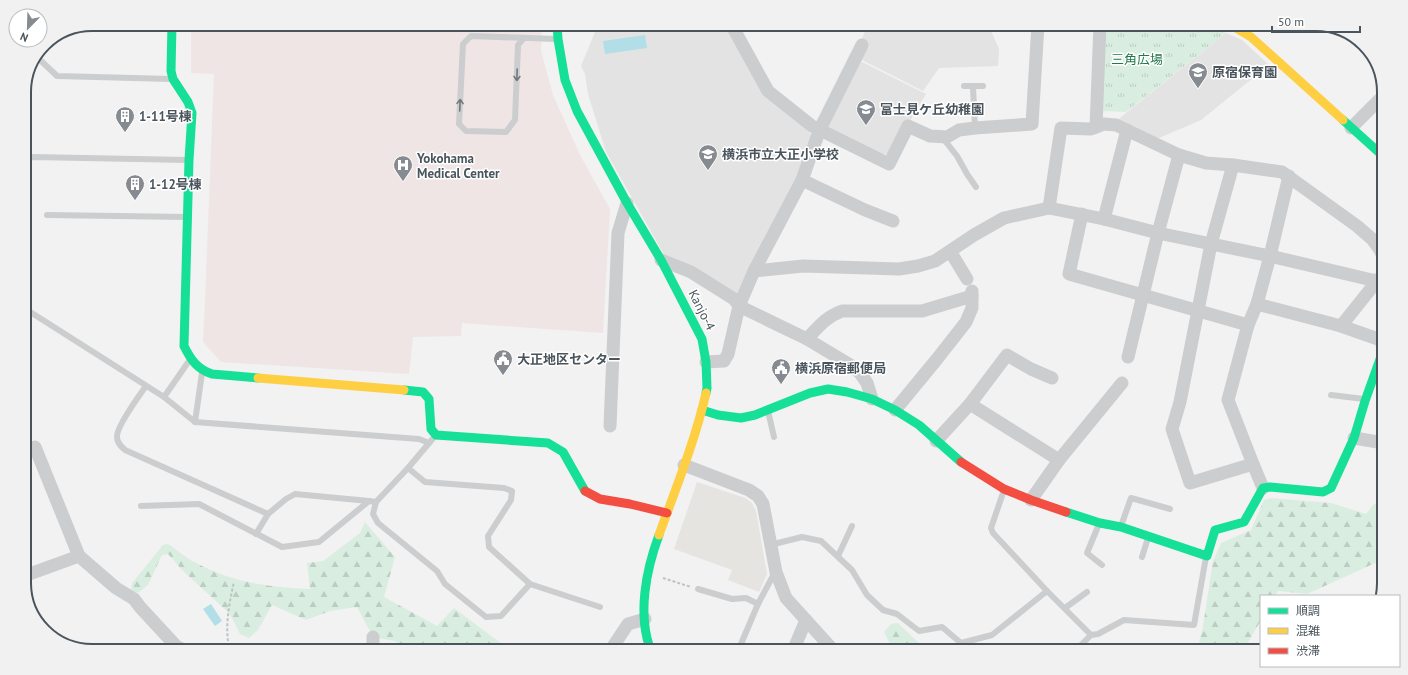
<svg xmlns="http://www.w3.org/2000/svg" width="1408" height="675" viewBox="0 0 1408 675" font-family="'PT Sans','Noto Sans JP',sans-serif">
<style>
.commercial{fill:#e6e4e0}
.education{fill:#e4e3e3}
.medical{fill:#efe5e4}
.forest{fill:url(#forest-firs)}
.park{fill:url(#park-tufts)}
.water{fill:#b2dee8}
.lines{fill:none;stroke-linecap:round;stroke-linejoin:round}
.path{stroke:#bbc4c1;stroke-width:2;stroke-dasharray:3 2;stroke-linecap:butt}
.lane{stroke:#cccdcf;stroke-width:6}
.street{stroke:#cccdcf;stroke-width:13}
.fast{stroke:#16e098;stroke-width:9}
.slow{stroke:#ffcf43;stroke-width:9}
.jam{stroke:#f24e42;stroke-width:9}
.oneway{stroke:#71787e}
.labels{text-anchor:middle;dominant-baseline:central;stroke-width:3;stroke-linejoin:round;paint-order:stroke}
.park-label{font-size:13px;fill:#217749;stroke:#fff}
.poi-label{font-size:13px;font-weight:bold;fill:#4a545c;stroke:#fff;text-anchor:start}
.street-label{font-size:13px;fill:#4a545c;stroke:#fff}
.rim{fill:none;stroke:#4a545c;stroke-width:2}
</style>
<defs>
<pattern id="forest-firs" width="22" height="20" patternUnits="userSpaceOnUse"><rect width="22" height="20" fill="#d9eee0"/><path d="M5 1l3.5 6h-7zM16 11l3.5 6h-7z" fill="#bccec3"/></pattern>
<pattern id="park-tufts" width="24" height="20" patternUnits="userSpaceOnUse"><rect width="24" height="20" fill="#d9eee0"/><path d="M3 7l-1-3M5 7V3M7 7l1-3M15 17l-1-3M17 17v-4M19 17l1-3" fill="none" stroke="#bccec3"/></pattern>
</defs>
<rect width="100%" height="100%" fill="#f2f2f2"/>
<!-- commercial -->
<path class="commercial" d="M697,482L745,498L752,503L756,511L767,574L759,592L728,580L732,570L674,549Z"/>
<!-- education -->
<g class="education">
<path d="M654,24H727L793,116L814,137L792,189L739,295L666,258L606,152L588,94L585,74L581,66L595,32L642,28Z"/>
<path d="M868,24H988L999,49L998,66L939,68L923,91L860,59L861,41Z"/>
<path d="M1226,33L1242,40L1269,65L1201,120L1157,139L1116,121Z"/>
<path d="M858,60L926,94L908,124L888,153L883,155L824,128Z"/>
</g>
<!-- medical -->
<path class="medical" d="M191,24H542L541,51L553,95L580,155L610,209L603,333L462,323L461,336L413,337L409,374L221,362L203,342L205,300L214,74L191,73Z"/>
<!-- forest -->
<g class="forest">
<path d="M1271,498L1331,503L1366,514L1374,504L1384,502V559L1307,594L1278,591L1275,596H1261V620L1246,646L1245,651H1197L1203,626L1213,561L1221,543L1251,530L1264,500Z"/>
<path d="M365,522L395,557L384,597L437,626L454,608L510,650L535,644L538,651H414L394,641L373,637L357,607L330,611L306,620L272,605L258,630L249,638L240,634L230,614L183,571L168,554L162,555L148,585L138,593L131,591L132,583L163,545L168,544C177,550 186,558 196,563C234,583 268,587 310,589L307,563L323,561L360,533Z"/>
<path d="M898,623L927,651H896L890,644L884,632L891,624Z"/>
</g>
<!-- park -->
<path class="park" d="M1103,24H1188L1213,28L1226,33L1126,112L1101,111Z"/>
<!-- water -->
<g class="water">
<path d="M645,35L647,48L605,54L603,41Z"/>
<path d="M211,604L222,621L215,626L203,609Z"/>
</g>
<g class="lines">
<!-- path -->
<g class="path">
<path d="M1330,27V28"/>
<path d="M663,578L691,587"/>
<path d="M230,651C224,629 229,604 234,582"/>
</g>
<!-- lane -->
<g class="lane">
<path d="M524,38L518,45L515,120L506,132L466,131L459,124L463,44L471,36L556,39"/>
<path d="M38,58L57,76L171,79"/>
<path d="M964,86H983"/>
<path d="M973,87L975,128"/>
<path d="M942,137L957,156L967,174L976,187"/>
<path d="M24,158L32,157L188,160"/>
<path d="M47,215L187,217"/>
<path d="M24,308L164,397L195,422L202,373"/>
<path d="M146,386C139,396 116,427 117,437C117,443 121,446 125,450L268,514"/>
<path d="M1331,395L1364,399"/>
<path d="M164,397L189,361"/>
<path d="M768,411L774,437"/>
<path d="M195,422L419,439L429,443"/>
<path d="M1004,490L991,528L993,533L1047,591L1091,635L1098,634L1124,620L1194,625L1206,557"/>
<path d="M376,502L373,514L378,523L437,571L445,584L486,617L501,616L530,584L489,547L488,536L511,500L512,491L504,488L425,482L408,468"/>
<path d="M141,506L199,504L282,547L319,542L369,501L376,502L408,468L435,436"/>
<path d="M1099,524L1087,553L1102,565"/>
<path d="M1121,526L1131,498L1170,509"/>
<path d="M256,534L268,514L286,499L295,494L369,501"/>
<path d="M770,545L802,537L821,541L852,570L867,595L883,610L897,614L919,631L942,627L961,643L992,635L1047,591"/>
<path d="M838,556L852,526"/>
<path d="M1142,557L1148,538"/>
<path d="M530,584L600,607"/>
<path d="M698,589L732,599L746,598L758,604L775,572"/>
<path d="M1065,608L1087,592"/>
<path d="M738,651L758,604"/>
<path d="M1075,651L1091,635"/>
</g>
<!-- street -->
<g class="street">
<path d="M731,24L768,91L812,126L889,164L908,126L930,136L947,137L959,130L975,128L1032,124L1038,24"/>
<path d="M1096,127L1100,24"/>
<path d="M1351,128L1384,95"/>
<path d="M1233,165L1211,244L1180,402L1172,429L1190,483L1253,464L1263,488"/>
<path d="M802,180L865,210L893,221"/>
<path d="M1049,208L1061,128L1091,129L1104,124L1116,125L1179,155L1206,163L1233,165L1282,172L1357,226L1372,239L1380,250L1384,258"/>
<path d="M1082,214L1069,274L1248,325"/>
<path d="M1104,219L1127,130"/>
<path d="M950,251L967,279"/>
<path d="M661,260L691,272L734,299L739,306L754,271L802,180L820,129L862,45"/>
<path d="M754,271L803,266L899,269L918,266L935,261L974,235L1004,218L1049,208L1104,219L1158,233L1270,256L1372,280H1384"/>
<path d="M1257,304L1341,326L1378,339L1384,344"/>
<path d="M1341,326L1377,281"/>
<path d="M807,339C819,326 826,317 842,311H922L972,296"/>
<path d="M1128,357L1158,233L1179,155"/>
<path d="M706,362L724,361L728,354L739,306L807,339L852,366L860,373L867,383L872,399"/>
<path d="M970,404L1059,460"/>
<path d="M895,410L937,359L966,322L972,308V291"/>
<path d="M610,426L618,233L627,203"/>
<path d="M1354,438L1384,443"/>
<path d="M936,441L970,404L1007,355L1031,369L1052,378"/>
<path d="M24,450L35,447L79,556L116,588L134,599L140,607L176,646L185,651"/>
<path d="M1253,464L1228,400L1248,325L1257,304L1270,256L1289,176"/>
<path d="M684,465L749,490L758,496L763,504L776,572L786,598L834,651"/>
<path d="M1031,500L1059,460L1122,383"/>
<path d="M24,576L79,556"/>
<path d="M373,637V651"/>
<path d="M610,651L628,624L645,619"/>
<path d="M793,651L806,620"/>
</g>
<!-- fast -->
<g class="fast">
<path d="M172,24L171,71L173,79L188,102L192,113L189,160L184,346C191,360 197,369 212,374L258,378"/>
<path d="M557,24L558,39L565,80L577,111L627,203L661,260L702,339L706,362L707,388L706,393"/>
<path d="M1343,120L1384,157"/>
<path d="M404,390L423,392L429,399L431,429L436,435L548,443L563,452L585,491"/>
<path d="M702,410L718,415L741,418L755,415L810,393L828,389L847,392L872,399L895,410L919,425L961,462"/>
<path d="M1066,512L1100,523L1121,527L1207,556L1215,530L1244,522L1263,488L1270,487L1323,492L1331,488L1354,438L1365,401L1384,348"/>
<path d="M651,651C637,615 646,570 659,535"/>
</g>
<!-- slow -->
<g class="slow">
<path d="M1229,24L1251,37L1343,120"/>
<path d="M258,378L404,390"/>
<path d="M659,535C676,488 695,441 706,393"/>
</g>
<!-- jam -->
<g class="jam">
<path d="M961,462L1004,489L1031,500L1066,512"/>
<path d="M585,491L600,499L630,504L667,513"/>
</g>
</g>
<!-- one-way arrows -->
<defs><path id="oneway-shaft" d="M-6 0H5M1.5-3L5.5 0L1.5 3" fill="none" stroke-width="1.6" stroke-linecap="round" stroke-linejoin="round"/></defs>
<g class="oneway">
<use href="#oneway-shaft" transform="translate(517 75) rotate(92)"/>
<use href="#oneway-shaft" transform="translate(460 105) rotate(-87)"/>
</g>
<!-- icons -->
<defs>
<symbol id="school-pin" viewBox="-11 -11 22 30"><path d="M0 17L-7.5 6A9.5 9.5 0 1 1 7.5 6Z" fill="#858b90" stroke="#fff"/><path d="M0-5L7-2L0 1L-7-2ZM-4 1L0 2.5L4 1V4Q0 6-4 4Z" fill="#fff"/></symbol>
<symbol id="building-pin" viewBox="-11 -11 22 30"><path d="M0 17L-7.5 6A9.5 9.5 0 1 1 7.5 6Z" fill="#858b90" stroke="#fff"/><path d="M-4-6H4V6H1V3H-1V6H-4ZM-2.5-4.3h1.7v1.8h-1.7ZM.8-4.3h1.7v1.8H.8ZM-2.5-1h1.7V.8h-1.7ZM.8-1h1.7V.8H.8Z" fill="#fff"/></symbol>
<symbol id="hospital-pin" viewBox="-11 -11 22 30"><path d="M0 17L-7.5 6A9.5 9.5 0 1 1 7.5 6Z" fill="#858b90" stroke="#fff"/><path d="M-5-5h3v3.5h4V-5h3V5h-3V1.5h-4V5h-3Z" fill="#fff"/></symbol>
<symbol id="civic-pin" viewBox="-11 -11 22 30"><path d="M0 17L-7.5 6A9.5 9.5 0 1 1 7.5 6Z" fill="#858b90" stroke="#fff"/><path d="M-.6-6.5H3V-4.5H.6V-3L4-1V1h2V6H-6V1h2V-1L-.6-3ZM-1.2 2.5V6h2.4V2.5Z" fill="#fff"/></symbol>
</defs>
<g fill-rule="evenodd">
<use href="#school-pin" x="1187" y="61" width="22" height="30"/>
<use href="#school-pin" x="855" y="98" width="22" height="30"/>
<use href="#building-pin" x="114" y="105" width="22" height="30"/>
<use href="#school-pin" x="697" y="143" width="22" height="30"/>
<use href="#hospital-pin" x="392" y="154" width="22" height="30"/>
<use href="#building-pin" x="124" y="173" width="22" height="30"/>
<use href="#civic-pin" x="492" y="348" width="22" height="30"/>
<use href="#civic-pin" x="770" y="357" width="22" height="30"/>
</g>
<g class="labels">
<!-- park labels -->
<g class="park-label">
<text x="1137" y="59">三角広場</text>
</g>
<!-- poi labels -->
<g class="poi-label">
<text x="1212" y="72">原宿保育園</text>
<text x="880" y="109">富士見ケ丘幼稚園</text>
<text x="139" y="116">1-11号棟</text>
<text x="722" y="154">横浜市立大正小学校</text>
<text x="417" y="158">Yokohama<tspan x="417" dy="15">Medical Center</tspan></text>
<text x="149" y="184">1-12号棟</text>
<text x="517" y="359">大正地区センター</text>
<text x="795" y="368">横浜原宿郵便局</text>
</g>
<!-- street labels -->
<g class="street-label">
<text transform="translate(702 310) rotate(63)">Kanjo-4</text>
</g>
</g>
<!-- crop -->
<path d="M0 0H1408V675H0ZM92 31H1316A61 61 0 0 1 1377 92V583A61 61 0 0 1 1316 644H92A61 61 0 0 1 31 583V92A61 61 0 0 1 92 31Z" fill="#f1f1f2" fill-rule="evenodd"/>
<path class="rim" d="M92 31H1316A61 61 0 0 1 1377 92V583A61 61 0 0 1 1316 644H92A61 61 0 0 1 31 583V92A61 61 0 0 1 92 31Z"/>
<!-- legend -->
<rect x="1260" y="595" width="140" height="72" fill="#ffffff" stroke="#b7bbbe"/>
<rect x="1268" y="608" width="20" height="6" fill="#16e098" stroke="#b7bbbe"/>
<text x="1296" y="615" font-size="12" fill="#4a545c">順調</text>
<rect x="1268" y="628" width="20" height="6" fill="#ffcf43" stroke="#b7bbbe"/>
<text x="1296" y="635" font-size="12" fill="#4a545c">混雑</text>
<rect x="1268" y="648" width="20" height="6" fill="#f24e42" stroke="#b7bbbe"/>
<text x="1296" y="655" font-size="12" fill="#4a545c">渋滞</text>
<!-- north arrow -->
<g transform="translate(28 28) rotate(203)"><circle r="19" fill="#ffffff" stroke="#b7bbbe"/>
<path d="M0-3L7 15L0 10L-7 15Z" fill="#858b90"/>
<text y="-6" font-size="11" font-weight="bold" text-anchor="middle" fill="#4a545c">N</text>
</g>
<!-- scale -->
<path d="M1272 26v6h88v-6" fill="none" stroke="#4a545c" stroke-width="2"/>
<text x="1278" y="26" font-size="12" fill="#4a545c" stroke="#ffffff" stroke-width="3" paint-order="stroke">50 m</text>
</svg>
